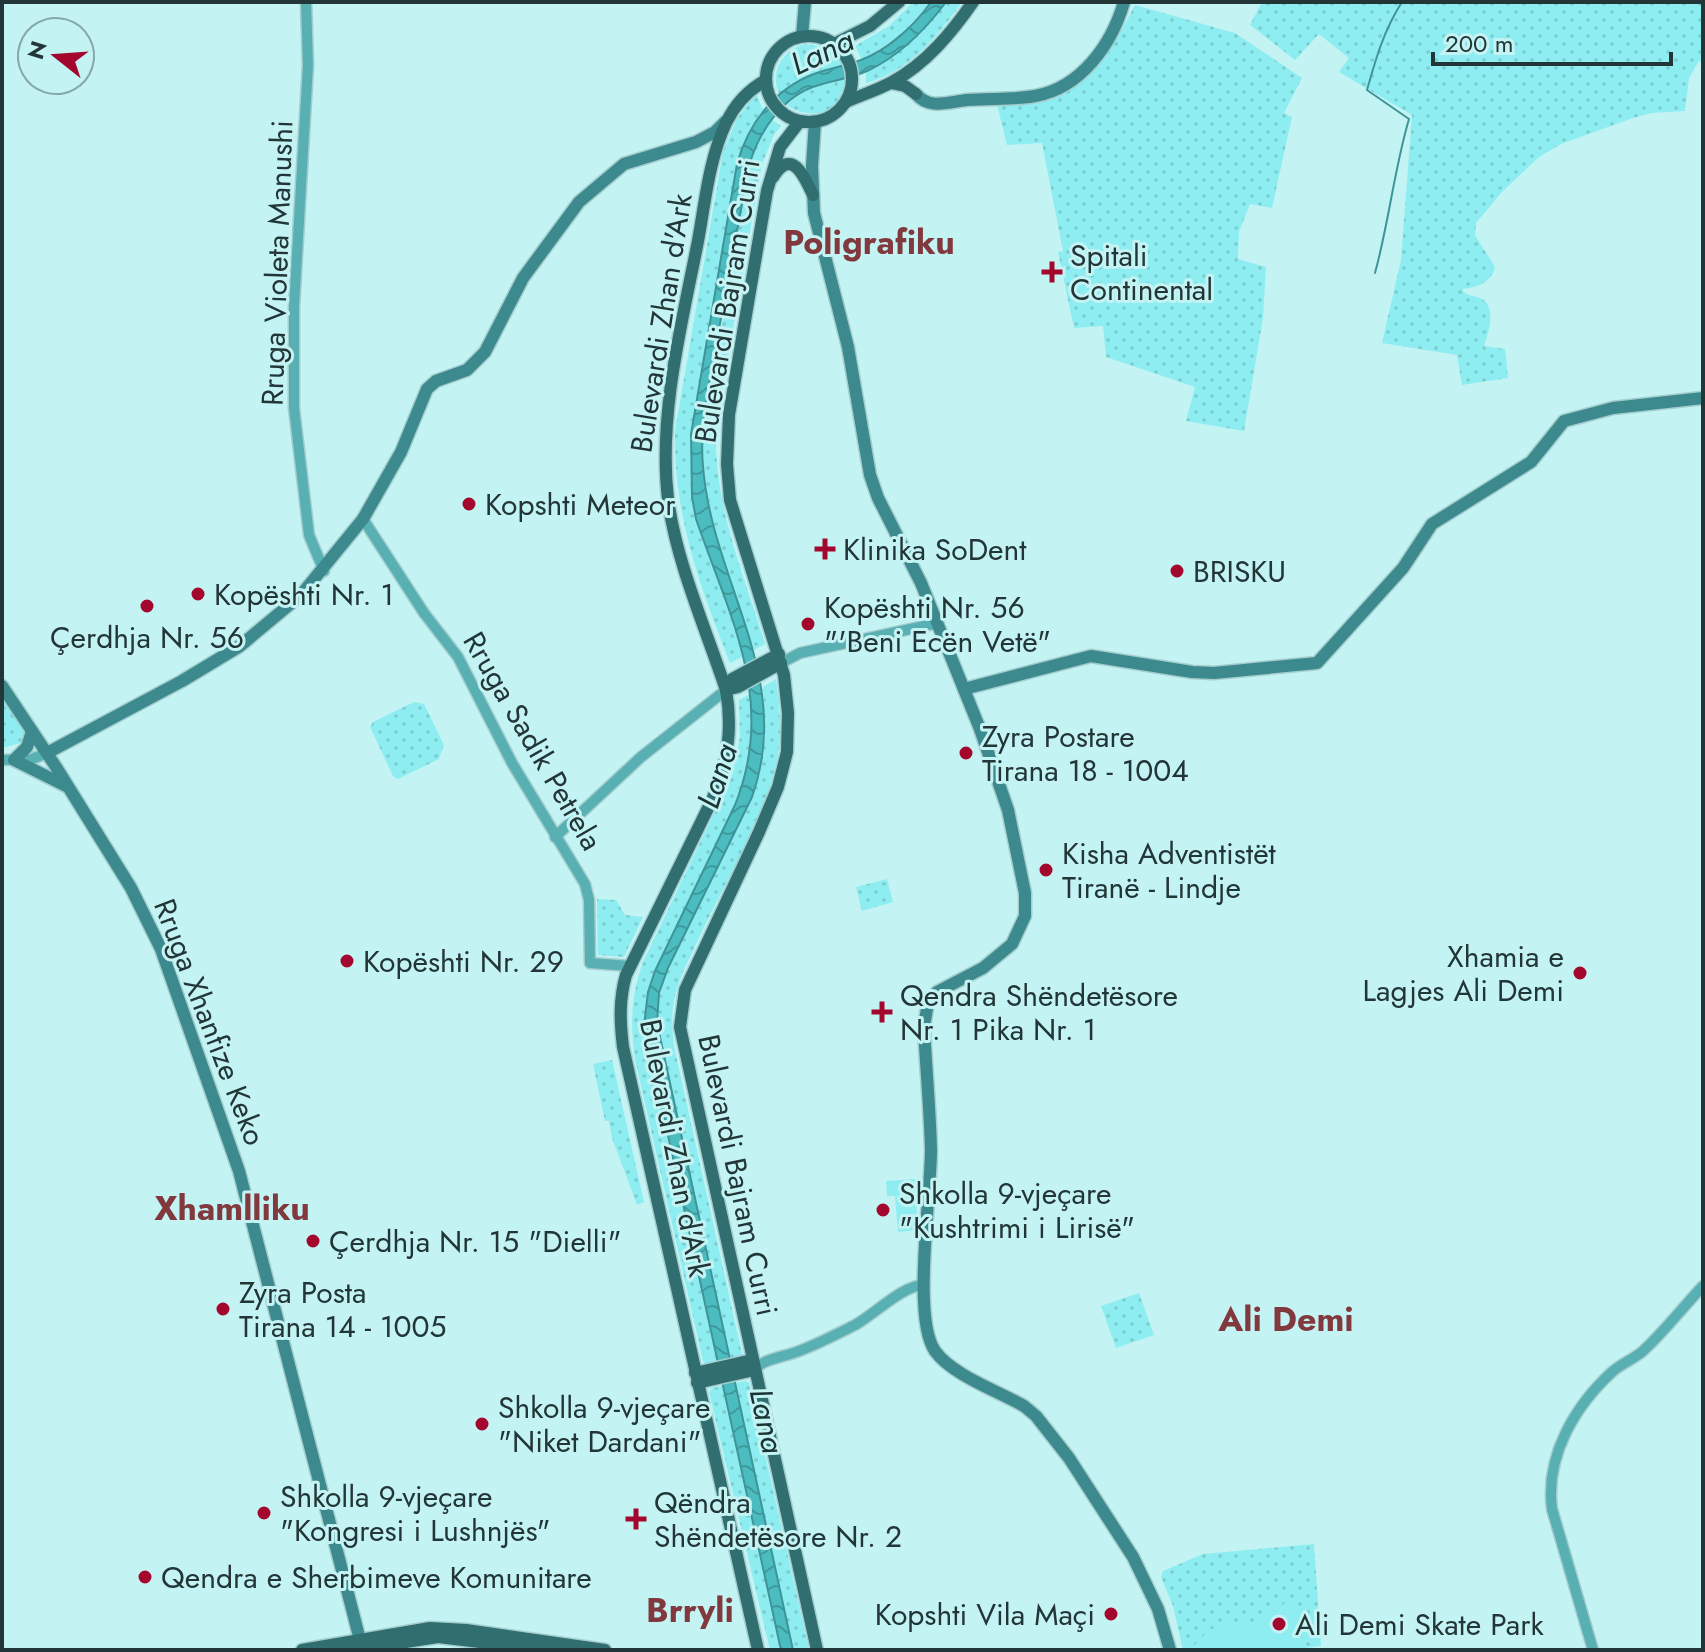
<svg xmlns="http://www.w3.org/2000/svg" width="1705" height="1652" viewBox="0 0 1705 1652" font-family="Jost,sans-serif">
<style>
.green{fill:url(#green-dots)}
.pitch{fill:#8eedf1}
.water{fill:url(#water-waves);stroke:#3f9497;stroke-width:2}
.lines{fill:none;stroke-linecap:round;stroke-linejoin:round}
.stream{stroke:#3f9497;stroke-width:2}
.tertiary-casing{stroke:#a4cdce;stroke-width:13}
.secondary-casing{stroke:#a4cdce;stroke-width:15}
.primary-casing{stroke:#a4cdce;stroke-width:15}
.tertiary{stroke:#58b0b3;stroke-width:10}
.secondary{stroke:#3c8a8d;stroke-width:12}
.primary{stroke:#306e70;stroke-width:12}
.poi-dot{fill:#a4072d;stroke:#c4f3f4;stroke-width:3}
.labels{text-anchor:middle;dominant-baseline:central;stroke-width:6;stroke-linejoin:round;paint-order:stroke}
.poi-label{font-size:30px;fill:#233637;stroke:#c4f3f4;text-anchor:start}
.street-label{font-size:30px;fill:#233637;stroke:#c4f3f4}
.water-label{font-size:32px;font-style:italic;fill:#1a3434;stroke:#c4f3f4}
.quarter-label{font-size:34px;font-weight:bold;fill:#82393e;stroke:#c4f3f4}
</style>
<defs>
<pattern id="green-dots" width="8" height="8" patternUnits="userSpaceOnUse" patternTransform="scale(2)"><rect width="8" height="8" fill="#8eedf1"/><path d="M2 2h.1M6 6h.1" fill="none" stroke="#7acccf" stroke-width="1.8" stroke-linecap="round"/></pattern>
<pattern id="water-waves" width="16" height="10" patternUnits="userSpaceOnUse" patternTransform="scale(2)"><rect width="16" height="10" fill="#4bbdc0"/><path d="M0 5q4-4 8 0t8 0" fill="none" stroke="#3e9a9d"/></pattern>
</defs>
<rect width="100%" height="100%" fill="#c4f3f4"/>
<!-- green -->
<g class="green">
<path d="M913,2H931L900,36L862,60L855,46L889,26Z"/>
<path d="M946,2H962C938,36 908,72 866,83V72C897,54 925,30 946,2Z"/>
<path d="M1262,2H1703V61H1699L1689,78L1685,111L1651,113L1633,118L1561,144L1539,157L1502,192L1476,223L1475,235L1495,267C1491,283 1478,287 1463,289V292C1469,296 1477,296 1482,299C1497,308 1488,334 1484,346L1505,349L1508,378L1462,385L1457,355L1382,343L1401,260L1412,115L1339,72L1349,58L1319,34L1295,60L1250,25Z"/>
<path d="M1135,5L1235,33L1302,78L1284,113L1292,117L1272,208L1250,204L1239,232L1238,259L1266,267L1263,318L1244,431L1186,421L1195,387L1106,357L1103,326L1074,328L1058,252L1063,251L1042,143L1007,145L997,105C1015,105 1037,105 1053,99C1093,83 1116,41 1135,5Z"/>
<path d="M805,44L826,47L843,65L799,80L780,96C769,73 781,51 805,44Z"/>
<path d="M846,77C848,111 812,123 787,105L806,89Z"/>
<path d="M756,93L763,110L747,135L737,164L691,434L692,497L696,519L744,656L730,663C699,583 674,518 675,431L723,152L737,119Z"/>
<path d="M771,119L781,126L774,135L762,164L716,424C713,505 742,568 765,644L754,650C730,580 704,514 702,440L749,166L757,142Z"/>
<path d="M776,679C780,708 783,737 776,765C762,823 728,877 703,929C682,976 667,993 674,1046L742,1354L741,1357L729,1360L658,1034V1002L665,976L742,818L759,777L765,738L763,687Z"/>
<path d="M752,693C763,793 694,883 655,971C647,994 643,1015 646,1040L717,1362L706,1365L703,1361L635,1059C630,1024 631,996 643,962L732,776L740,737L739,700Z"/>
<path d="M2,699L26,733L24,742L2,748Z"/>
<path d="M414,702L424,704L444,745L439,759L398,779L393,776L370,727L373,722Z"/>
<path d="M887,879L893,902L862,911L856,887Z"/>
<path d="M597,899L616,900L625,915L643,917L624,957L598,955Z"/>
<path d="M612,1060L644,1202L637,1205L612,1138L609,1121H605L593,1064Z"/>
<path d="M1139,1293L1154,1335L1116,1348L1101,1306Z"/>
<path d="M746,1381L749,1383L809,1650H793L735,1383Z"/>
<path d="M722,1386L781,1650H770L709,1392L712,1388Z"/>
<path d="M1314,1544L1321,1646L1290,1650H1183L1173,1606L1161,1577L1163,1571L1203,1554Z"/>
</g>
<!-- pitch -->
<g class="pitch">
<path d="M915,1179L918,1230L898,1232L895,1196H887L886,1181Z"/>
<path d="M1291,1598L1296,1602L1302,1648L1307,1650H1190L1208,1631L1224,1622L1256,1627Z"/>
</g>
<!-- water -->
<path class="water" d="M931,2H946C925,30 900,56 867,71C852,78 835,80 819,85C783,95 759,131 749,166C738,224 728,282 717,340C710,381 699,424 703,466C712,583 795,677 752,797L668,968L659,993L657,1023L793,1650H781L644,1026L648,992L655,971L735,805C777,701 730,618 696,519L692,497L691,434L737,164C748,124 774,89 814,74C829,68 846,66 861,60C889,49 914,26 931,2Z"/>
<g class="lines">
<!-- stream -->
<path class="stream" d="M1375,273C1389,222 1394,170 1409,119L1367,90C1376,58 1384,30 1402,2"/>
<defs>
<g id="tertiary">
<path d="M306,2L308,65L294,307V408L309,535L324,571"/>
<path d="M363,519L424,613L458,657L512,763L585,884L589,900L590,963L630,966"/>
<path d="M781,663L800,653L938,623"/>
<path d="M2,760L32,759L47,753"/>
<path d="M555,837L641,757L726,690"/>
<path d="M754,1370C764,1358 785,1357 799,1351C818,1344 837,1334 855,1325C875,1314 903,1285 924,1285"/>
<path d="M1593,1650L1552,1509C1545,1456 1575,1406 1612,1372C1622,1363 1634,1359 1643,1351C1664,1332 1683,1307 1703,1286"/>
</g>
<g id="secondary">
<path d="M802,36L805,2"/>
<path d="M916,94C929,110 949,102 967,100C990,98 1013,100 1035,96C1081,88 1112,44 1124,2"/>
<path d="M815,122L812,166L814,213L848,347L870,475L878,498L921,583L980,729L1008,810L1025,893V916L1012,944L983,968L937,992L928,1002L924,1027C926,1068 930,1110 931,1150C931,1196 912,1318 935,1351C952,1375 998,1391 1024,1406L1036,1416L1069,1458L1133,1557L1158,1609L1170,1650"/>
<path d="M2,686L56,767L131,888L161,949L239,1171L360,1640"/>
<path d="M964,689L1091,656L1192,672L1214,673L1317,663L1403,568L1432,524L1531,462L1564,421L1613,408L1703,398"/>
<path d="M32,731L27,747L14,760L68,787"/>
<path d="M47,753L182,681L240,646L301,595L363,519L401,452L427,389L436,381L467,370L485,352L523,278L579,202L624,164L696,142L715,132L726,121"/>
</g>
<g id="primary">
<circle cx="809" cy="79" r="43"/>
<path d="M834,44L870,26L899,2"/>
<path d="M891,83L905,86L916,94"/>
<path d="M846,102C861,95 878,90 892,82C926,64 952,32 973,2"/>
<path d="M800,121L780,147L767,191L729,415L727,464L730,500L784,675L788,713L787,752L778,787L759,832L685,990L680,1027L817,1650"/>
<path d="M773,177C792,146 805,178 813,195"/>
<path d="M726,690L732,679L779,654"/>
<path d="M726,690L738,687L781,663"/>
<path d="M695,1373L752,1360"/>
<path d="M697,1383L754,1370"/>
<path d="M302,1650L430,1628L466,1630L605,1650"/>
<path d="M355,1650L438,1637L546,1650"/>
<path d="M758,1650L623,1047C620,1022 619,999 626,975L712,800C728,764 733,729 726,690C706,629 676,562 668,499C658,415 682,323 698,241C705,203 709,159 726,123C735,104 748,90 766,80"/>
</g>
</defs>
<!-- tertiary casing -->
<use href="#tertiary" class="tertiary-casing"/>
<!-- secondary casing -->
<use href="#secondary" class="secondary-casing"/>
<!-- primary casing -->
<use href="#primary" class="primary-casing"/>
<!-- tertiary -->
<use href="#tertiary" class="tertiary"/>
<!-- secondary -->
<use href="#secondary" class="secondary"/>
<!-- primary -->
<use href="#primary" class="primary"/>
</g>
<!-- markers -->
<g class="poi-dot">
<path d="M1048 260h8v8h8v8h-8v8h-8v-8h-8v-8h8z"/>
<circle cx="469" cy="504" r="8"/>
<path d="M821 537h8v8h8v8h-8v8h-8v-8h-8v-8h8z"/>
<circle cx="1177" cy="571" r="8"/>
<circle cx="198" cy="594" r="8"/>
<circle cx="147" cy="606" r="8"/>
<circle cx="808" cy="624" r="8"/>
<circle cx="966" cy="753" r="8"/>
<circle cx="1046" cy="870" r="8"/>
<circle cx="347" cy="961" r="8"/>
<circle cx="1580" cy="973" r="8"/>
<path d="M878 1000h8v8h8v8h-8v8h-8v-8h-8v-8h8z"/>
<circle cx="883" cy="1210" r="8"/>
<circle cx="313" cy="1241" r="8"/>
<circle cx="223" cy="1309" r="8"/>
<circle cx="482" cy="1424" r="8"/>
<circle cx="264" cy="1513" r="8"/>
<path d="M632 1507h8v8h8v8h-8v8h-8v-8h-8v-8h8z"/>
<circle cx="145" cy="1577" r="8"/>
<circle cx="1111" cy="1614" r="8"/>
<circle cx="1279" cy="1624" r="8"/>
</g>
<g class="labels">
<!-- poi labels -->
<g class="poi-label">
<text x="1070" y="255">Spitali<tspan x="1070" dy="34">Continental</tspan></text>
<text x="485" y="504">Kopshti Meteor</text>
<text x="843" y="549">Klinika SoDent</text>
<text x="1193" y="571">BRISKU</text>
<text x="214" y="594">Kopështi Nr. 1</text>
<text x="824" y="607">Kopështi Nr. 56<tspan x="824" dy="34">"'Beni Ecën Vetë"</tspan></text>
<text x="147" y="637" text-anchor="middle">Çerdhja Nr. 56</text>
<text x="982" y="736">Zyra Postare<tspan x="982" dy="34">Tirana 18 - 1004</tspan></text>
<text x="1062" y="853">Kisha Adventistët<tspan x="1062" dy="34">Tiranë - Lindje</tspan></text>
<text x="1564" y="956" text-anchor="end">Xhamia e<tspan x="1564" dy="34">Lagjes Ali Demi</tspan></text>
<text x="363" y="961">Kopështi Nr. 29</text>
<text x="900" y="995">Qendra Shëndetësore<tspan x="900" dy="34">Nr. 1 Pika Nr. 1</tspan></text>
<text x="899" y="1193">Shkolla 9-vjeçare<tspan x="899" dy="34">"Kushtrimi i Lirisë"</tspan></text>
<text x="329" y="1241">Çerdhja Nr. 15 "Dielli"</text>
<text x="239" y="1292">Zyra Posta<tspan x="239" dy="34">Tirana 14 - 1005</tspan></text>
<text x="498" y="1407">Shkolla 9-vjeçare<tspan x="498" dy="34">"Niket Dardani"</tspan></text>
<text x="280" y="1496">Shkolla 9-vjeçare<tspan x="280" dy="34">"Kongresi i Lushnjës"</tspan></text>
<text x="654" y="1502">Qëndra<tspan x="654" dy="34">Shëndetësore Nr. 2</tspan></text>
<text x="161" y="1577">Qendra e Sherbimeve Komunitare</text>
<text x="1095" y="1614" text-anchor="end">Kopshti Vila Maçi</text>
<text x="1295" y="1624">Ali Demi Skate Park</text>
</g>
<!-- street labels -->
<g class="street-label">
<text transform="translate(277 263) rotate(-88)">Rruga Violeta Manushi</text>
<text transform="translate(727 301) rotate(-81)">Bulevardi Bajram Curri</text>
<text transform="translate(661 323) rotate(-81)">Bulevardi Zhan d'Ark</text>
<text transform="translate(533 741) rotate(60)">Rruga Sadik Petrela</text>
<text transform="translate(210 1022) rotate(69)">Rruga Xhanfize Keko</text>
<text transform="translate(675 1148) rotate(79)">Bulevardi Zhan d'Ark</text>
<text transform="translate(738 1175) rotate(78)">Bulevardi Bajram Curri</text>
</g>
<!-- water labels -->
<g class="water-label">
<text transform="translate(822 52) rotate(-25)">Lana</text>
<text transform="translate(717 776) rotate(-72)">Lana</text>
<text transform="translate(767 1421) rotate(78)">Lana</text>
</g>
<!-- quarter labels -->
<g class="quarter-label">
<text x="869" y="242">Poligrafiku</text>
<text x="232" y="1208">Xhamlliku</text>
<text x="1286" y="1319">Ali Demi</text>
<text x="690" y="1610">Brryli</text>
</g>
</g>
<!-- border -->
<rect width="1705" height="1652" fill="none" stroke="#233637" stroke-width="8"/>
<!-- north arrow -->
<g transform="translate(56 56) rotate(287)"><circle r="38" fill="#c4f3f4" stroke="#84a7a8" stroke-width="2"/>
<path d="M0-6L14 30L0 20L-14 30Z" fill="#a4072d"/>
<text y="-12" font-size="22" font-weight="bold" text-anchor="middle" fill="#233637">N</text>
</g>
<!-- scale -->
<path d="M1433 52v12h238v-12" fill="none" stroke="#233637" stroke-width="4"/>
<text x="1445" y="52" font-size="24" fill="#233637" stroke="#c4f3f4" stroke-width="6" paint-order="stroke">200 m</text>
</svg>
